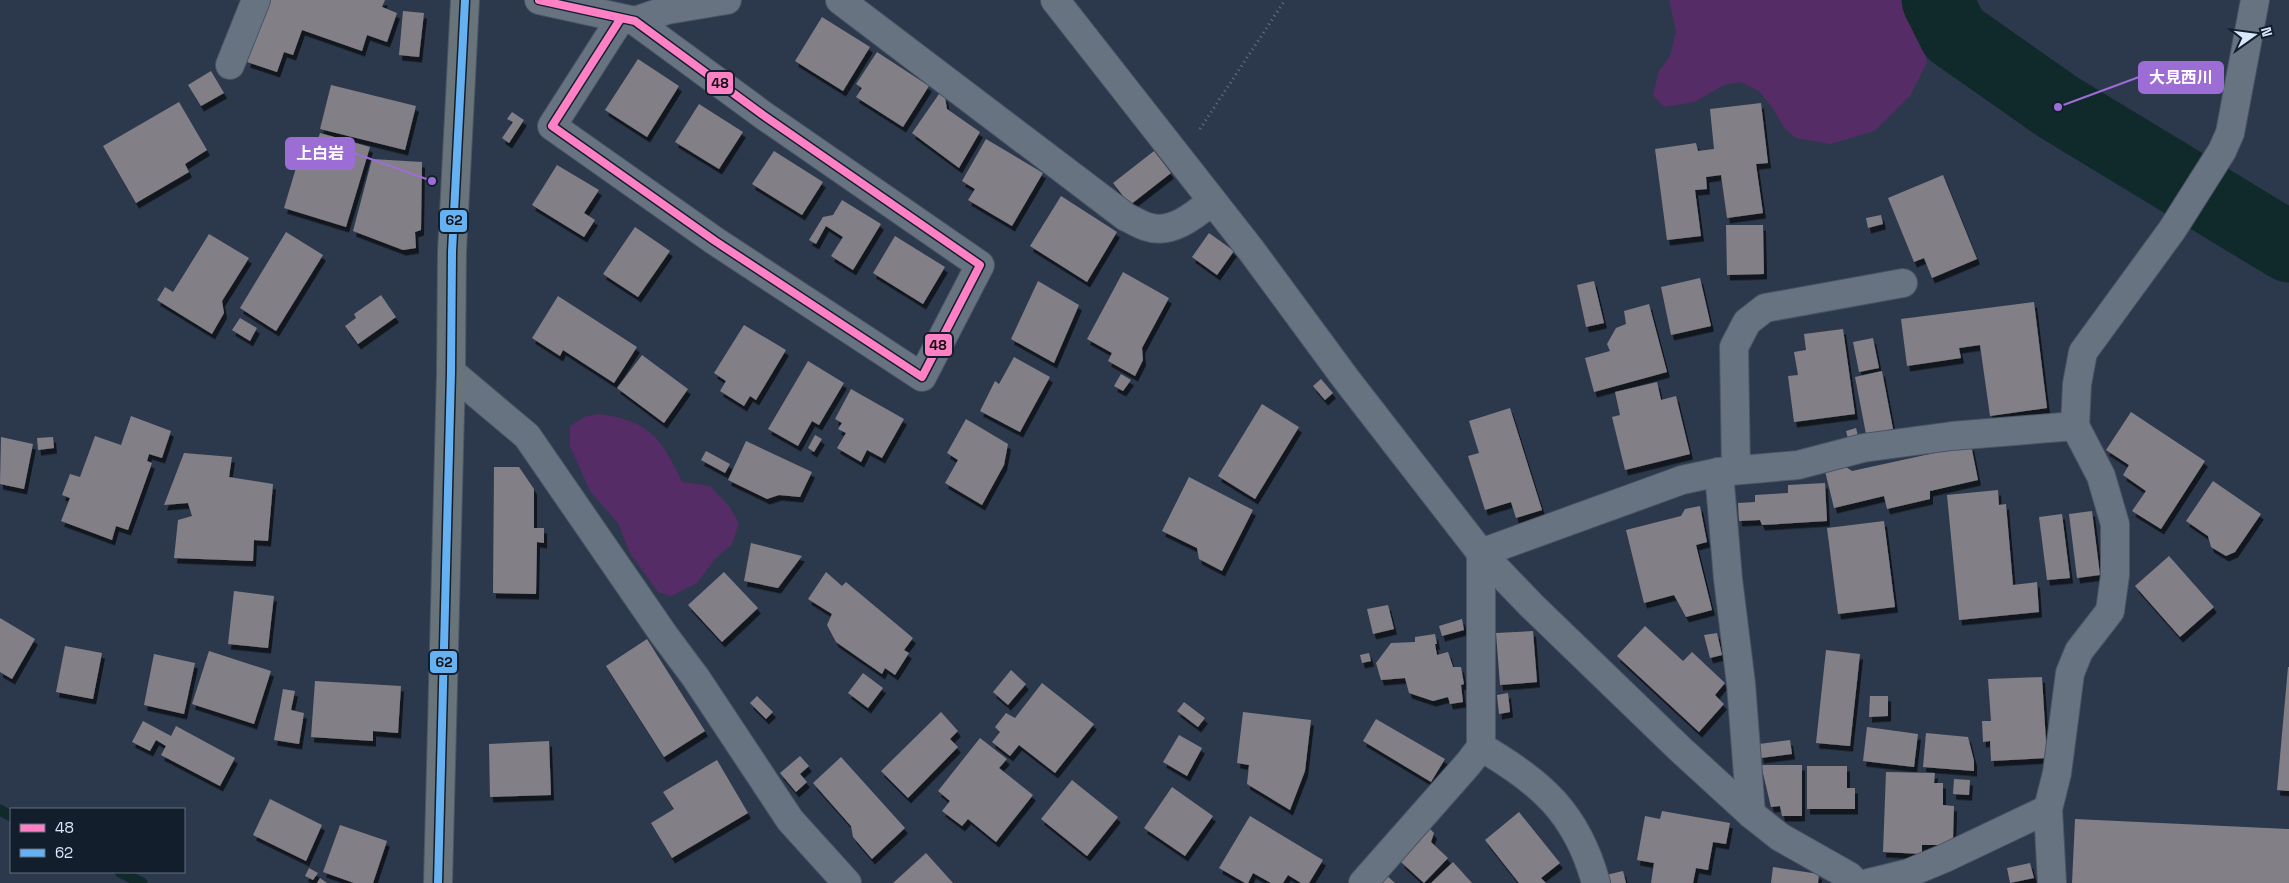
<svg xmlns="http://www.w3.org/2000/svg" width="2289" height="883" viewBox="0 0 2289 883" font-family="'Space Grotesk','Noto Sans JP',sans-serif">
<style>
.green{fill:#562c66}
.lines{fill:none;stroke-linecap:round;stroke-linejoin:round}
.stream{stroke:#10292b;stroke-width:11}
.river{stroke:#10292b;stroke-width:71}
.building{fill:#837f87;filter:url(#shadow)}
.minor-casing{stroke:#4a5465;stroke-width:30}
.major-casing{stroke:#4a5465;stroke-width:30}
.path{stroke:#687381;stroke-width:3;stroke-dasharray:1 4;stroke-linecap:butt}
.minor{stroke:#687382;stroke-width:28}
.major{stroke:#687479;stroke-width:28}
.bus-1-casing{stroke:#131e2d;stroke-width:11}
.bus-2-casing{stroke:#131e2d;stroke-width:11}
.bus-1{stroke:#ff80c5;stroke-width:8}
.bus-2{stroke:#66b1f2;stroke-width:8}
.leader{fill:none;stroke:#9c6dd5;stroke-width:2}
.callout-dot{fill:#9c6dd5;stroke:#131e2d;stroke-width:2}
.callout{fill:#9c6dd5;stroke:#9c6dd5;stroke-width:2}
.callout-label{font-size:16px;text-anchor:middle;font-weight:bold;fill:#fff}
.line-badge{stroke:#131e2d;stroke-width:2}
.pale-badge-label{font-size:14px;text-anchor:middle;font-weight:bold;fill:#111}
</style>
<defs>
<filter id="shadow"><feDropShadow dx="3" dy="5.5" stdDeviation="0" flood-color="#0009"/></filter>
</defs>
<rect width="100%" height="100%" fill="#2c394c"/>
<!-- green -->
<g class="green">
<path d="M1669,0H1904L1919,29L1927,62L1910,96L1874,131L1830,144L1796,138L1785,129L1772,107L1759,91L1740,82L1724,85L1694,102L1664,107L1653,95L1658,73L1670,56L1676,31Z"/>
<path d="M598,414C648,420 662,438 682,482L710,486L729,506L739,523L732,544L715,559L697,583L671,596L658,592L630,553L618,523L590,491L570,446V426L584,417Z"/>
</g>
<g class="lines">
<!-- stream -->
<g class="stream">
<path d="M0,810L11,816"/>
<path d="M120,872L142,883"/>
</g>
<!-- river -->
<path class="river" d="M1937,0L1954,34L2058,107L2289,247"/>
</g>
<!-- building -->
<g class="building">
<path d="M269,0H385L382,7L397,13L387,42L367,35L362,51L302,30L293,55L284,52L277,72L247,62Z"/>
<path d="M403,11L424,13L419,57L399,55Z"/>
<path d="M822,17L870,47L843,91L795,61Z"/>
<path d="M877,52L929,86L903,127L856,97L862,88L856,84Z"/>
<path d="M638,59L679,86L647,137L605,110Z"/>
<path d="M211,71L224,93L201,106L188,85Z"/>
<path d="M331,85L416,106L405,150L320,129Z"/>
<path d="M939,94L945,97L947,109L980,132L959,168L912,133Z"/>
<path d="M179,102L207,150L185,164L189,172L136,203L103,146Z"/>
<path d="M1761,103L1768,163L1756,164L1763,213L1727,218L1721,175L1706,177L1707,189L1695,190L1701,236L1667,240L1655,149L1696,143L1698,151L1714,149L1710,109Z"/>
<path d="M699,104L743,132L719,169L675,142Z"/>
<path d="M512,112L524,120L509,143L502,138L513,122L507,119Z"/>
<path d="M320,133L370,147L346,227L284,208L301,151L313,155Z"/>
<path d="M986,139L1043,173L1012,226L968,200L975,189L962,181Z"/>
<path d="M774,151L823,182L802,215L752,184Z"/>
<path d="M1154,151L1171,173L1130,205L1113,183Z"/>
<path d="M372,159L422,162L421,230L415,232L416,248L403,250L353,231Z"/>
<path d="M557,165L599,190L584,213L595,220L584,237L532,205Z"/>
<path d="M1943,175L1977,259L1932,278L1924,258L1914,262L1888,198Z"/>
<path d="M1061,196L1117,232L1087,282L1030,246Z"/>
<path d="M842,200L881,224L853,270L831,256L843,237L826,226L816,244L809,240L823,217L833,215Z"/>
<path d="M1881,215L1883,224L1868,228L1866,218Z"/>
<path d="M1726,225H1763L1764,274L1727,275Z"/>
<path d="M635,227L670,251L638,297L603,274Z"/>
<path d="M286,232L323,255L276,331L240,308Z"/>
<path d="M1209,233L1234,251L1217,275L1192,257Z"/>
<path d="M209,234L249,258L222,301L224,313L212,334L157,300L165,287L173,292Z"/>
<path d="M895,236L945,267L923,304L873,273Z"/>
<path d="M1123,272L1169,298L1142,348L1143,360L1135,376L1108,361L1112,353L1087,339Z"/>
<path d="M1700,278L1711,326L1671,335L1661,287Z"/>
<path d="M1038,281L1079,305L1054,363L1011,339Z"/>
<path d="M1594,281L1604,323L1586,327L1577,285Z"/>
<path d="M381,295L396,317L358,344L345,326L356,318L354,314Z"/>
<path d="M558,296L637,347L614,383L563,350L560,356L532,338Z"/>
<path d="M2034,302L2047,408L1990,416L1980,345L1959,348L1961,358L1907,366L1901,319Z"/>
<path d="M1649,304L1667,372L1594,392L1585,358L1610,351L1607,344L1616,328L1626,324L1624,311Z"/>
<path d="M240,318L257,328L250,341L232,330Z"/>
<path d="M744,325L786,350L756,400L750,396L744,406L720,391L726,381L714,373Z"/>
<path d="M1843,329L1855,414L1794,422L1788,376L1798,375L1794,352L1806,350L1804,334Z"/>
<path d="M1873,338L1879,368L1859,372L1853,342Z"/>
<path d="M642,355L688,389L664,423L617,388Z"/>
<path d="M1014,357L1050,377L1020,432L980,411L995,381L999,384Z"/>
<path d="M808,361L844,383L819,425L812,421L798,446L768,429Z"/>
<path d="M1882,371L1893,429L1866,434L1855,377Z"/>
<path d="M1121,374L1131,380L1123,391L1114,386Z"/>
<path d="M1321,379L1333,393L1325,400L1313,386Z"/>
<path d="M1657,382L1661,400L1676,396L1690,454L1625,470L1612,417L1620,415L1615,392Z"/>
<path d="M851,389L904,419L882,458L867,450L861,462L837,448L846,433L838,429L842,423L835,419Z"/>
<path d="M1262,404L1299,427L1255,499L1218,476Z"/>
<path d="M1510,408L1542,510L1516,518L1511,502L1485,510L1468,456L1479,453L1469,421Z"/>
<path d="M2131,412L2205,461L2161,529L2132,511L2146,491L2123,475L2129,465L2106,450Z"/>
<path d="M131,416L171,431L162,458L149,454L147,461L152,463L128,530L116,526L112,540L61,521L70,498L62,495L70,474L80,477L95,436L121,445Z"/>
<path d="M966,419L1008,444L1004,465L982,505L945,483L958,460L947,453Z"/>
<path d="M1856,428L1858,436L1848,439L1846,431Z"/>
<path d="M815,435L822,439L814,452L808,448Z"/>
<path d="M1,437L33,444L24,489L0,484Z"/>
<path d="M53,437L54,448L38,450L37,438Z"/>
<path d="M746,441L812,472L800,497L779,495L767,499L728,480Z"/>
<path d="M1971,445L1978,480L1930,491V499L1887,509L1884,496L1834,508L1825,471L1846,467L1852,471Z"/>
<path d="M706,451L730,464L725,473L701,460Z"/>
<path d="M184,453L232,457L229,477L273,484L268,541L254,540L253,561L174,558L178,520L192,516L188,503L164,505Z"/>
<path d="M494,467H519L534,489V528H544V543L537,542L536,594L493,593Z"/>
<path d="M1189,477L1253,510L1222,571L1199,559L1197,548L1162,531Z"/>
<path d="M2213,481L2261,514L2235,552L2226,556L2211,547L2208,536L2186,521Z"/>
<path d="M1825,483L1827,521L1762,525L1760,520L1739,521L1738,503L1755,502V495L1788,493V485Z"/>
<path d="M1998,490L1999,505L2006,504L2013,585L2037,582L2039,612L1959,620L1947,495Z"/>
<path d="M1700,506L1707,542L1696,545L1712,610L1686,617L1674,595L1644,603L1626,530L1681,516L1685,509Z"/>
<path d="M2092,511L2100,575L2077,578L2069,514Z"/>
<path d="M2062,514L2070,578L2047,580L2039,517Z"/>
<path d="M1884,521L1895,607L1838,614L1827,528Z"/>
<path d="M751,543L802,556L778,588L744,581Z"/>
<path d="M2169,556L2214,607L2180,637L2135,586Z"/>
<path d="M724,572L758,608L722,642L688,605Z"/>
<path d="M826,572L842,586L846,582L913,638L904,650L909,653L895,675L885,668L882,674L836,642L827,625L832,614L808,599Z"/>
<path d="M234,591L274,596L268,648L228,644Z"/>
<path d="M1388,605L1394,629L1373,634L1367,609Z"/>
<path d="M0,618L35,639L12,679L0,672Z"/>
<path d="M1462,619L1464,630L1442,636L1439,626Z"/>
<path d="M1645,626L1683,661L1692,652L1725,683L1715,695L1724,704L1699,732L1617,656Z"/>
<path d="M1533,631L1537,682L1500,685L1496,633Z"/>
<path d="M1717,633L1722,655L1710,658L1704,635Z"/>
<path d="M1435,634L1437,644H1435L1437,655L1448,652L1453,667H1461L1464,684L1461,685L1463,702L1450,704L1448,697L1433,701L1409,693L1405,678L1381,680L1376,663L1391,643L1415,642V637Z"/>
<path d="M647,639L705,731L664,757L606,666Z"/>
<path d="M65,646L102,653L93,699L56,692Z"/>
<path d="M1826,650L1860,654L1850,746L1816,743Z"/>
<path d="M209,651L271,671L254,724L192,704Z"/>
<path d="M1369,653L1371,661L1362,663L1360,655Z"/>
<path d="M154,654L195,663L184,714L144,705Z"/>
<path d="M2288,667H2289V791L2277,790Z"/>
<path d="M1011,670L1026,684L1008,705L993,692Z"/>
<path d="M863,673L883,688L868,708L848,693Z"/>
<path d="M2042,677L2047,758L1991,761L1990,741L1983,742L1982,721H1991L1988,679Z"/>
<path d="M315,681L401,686L398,733L373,731V741L311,737Z"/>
<path d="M1042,683L1094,724L1055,773L1019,745L1010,756L992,742L1000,732L995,727L1006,713L1015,718Z"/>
<path d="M283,689L295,691L291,710L304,713L299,744L274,740Z"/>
<path d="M1508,693L1510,712L1499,714L1497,695Z"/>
<path d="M757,696L773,712L766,719L750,703Z"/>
<path d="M1870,696H1888V716L1869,717Z"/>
<path d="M1184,702L1205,718L1198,727L1177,711Z"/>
<path d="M941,712L958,731L950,739L958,747L908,798L881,771Z"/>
<path d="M1243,712L1311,720L1305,771L1290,810L1247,784L1249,765L1237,763Z"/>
<path d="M1376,719L1445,759L1431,782L1363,741Z"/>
<path d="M143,721L171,736L176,726L235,758L220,786L161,755L166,746L156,740L150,751L132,742Z"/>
<path d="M1867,727L1918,734L1914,767L1863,761Z"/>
<path d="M1926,733L1968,737L1974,761V771L1923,767Z"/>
<path d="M1179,735L1202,748L1187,776L1163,762Z"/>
<path d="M980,738L1007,759L999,768L1033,795L996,842L968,819L962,826L942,811L950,801L938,791Z"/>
<path d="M1790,740L1792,754L1761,758L1759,744Z"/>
<path d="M549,741L551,795L490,797L489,744Z"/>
<path d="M800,756L809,766L800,774L807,782L796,792L780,773Z"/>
<path d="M841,757L905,828L872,859L853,837L851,826L813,783Z"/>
<path d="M717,760L748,813L672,858L651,823L674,809L663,792Z"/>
<path d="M1761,765H1802V816H1782L1780,806L1771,807Z"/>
<path d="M1807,766H1847V788H1855V809H1807Z"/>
<path d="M1886,772L1935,773L1934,783H1943V805L1954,806L1953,839L1946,845H1922V854L1883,852Z"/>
<path d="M1954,779L1970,780L1969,795L1953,794Z"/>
<path d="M1072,780L1118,817L1087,856L1041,819Z"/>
<path d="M1172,787L1213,816L1185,856L1144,828Z"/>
<path d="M270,799L322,825L306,861L253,835Z"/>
<path d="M1662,811L1730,823L1726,844L1713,842L1708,870L1696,868L1693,883H1651L1654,863L1637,860L1645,816L1660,819Z"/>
<path d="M1519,812L1560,863L1541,878L1546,883H1519L1485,840Z"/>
<path d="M1250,816L1323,860L1309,883H1301L1288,875L1283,883H1271L1253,873L1248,883H1245L1219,868Z"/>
<path d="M2075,819L2289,829V883H2072Z"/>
<path d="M340,825L387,841L373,883H354L323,872Z"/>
<path d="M1430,829L1434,833L1431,842L1448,858L1424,883L1401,862Z"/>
<path d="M926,853L953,883H893Z"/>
<path d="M1453,862L1472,883H1431Z"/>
<path d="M2030,863L2034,878L2010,883L2007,868Z"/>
<path d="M1773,867L1819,874L1818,883H1771Z"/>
<path d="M309,868L318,873L313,880L305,876Z"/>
<path d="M1623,871L1626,883H1607L1606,875Z"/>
<path d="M1385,874L1395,883H1377Z"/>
<path d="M320,878L327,883H317Z"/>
</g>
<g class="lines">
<defs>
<g id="minor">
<path d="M539,0L635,21L763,115L980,265L922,377L715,241L552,126L621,18"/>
<path d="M840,0L1126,217C1133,220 1140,225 1148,227C1171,235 1195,215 1212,201"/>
<path d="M1055,0L1251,250L1346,379L1481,553L1531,605L1680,749L1751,814L1780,837L1849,876L1856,883"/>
<path d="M635,21L667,10L727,0"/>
<path d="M230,65L256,0"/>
<path d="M451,372L527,436L664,635L696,678L790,820L847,883"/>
<path d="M1736,470L1734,347L1747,322L1765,308L1903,283"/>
<path d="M1719,472L1728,579L1741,684L1751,814"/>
<path d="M1481,747C1541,782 1577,813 1596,883"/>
<path d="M2048,809L2052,883"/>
<path d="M1363,883L1468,764L1481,747V553L1682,480L1719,472L1798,465L1863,448L1952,436L2075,426L2077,384L2083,352L2172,230L2222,151L2230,133L2255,0"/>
<path d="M1868,883L1909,873L1945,858L2048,809L2057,773L2070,673L2079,651L2110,611L2115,575V524L2101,476L2075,426"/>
</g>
<path id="major" d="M438,883L451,372L452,252L465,0"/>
</defs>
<!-- minor casing -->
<use href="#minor" class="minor-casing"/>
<!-- major casing -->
<use href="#major" class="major-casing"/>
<!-- path -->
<path class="path" d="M1200,129L1285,0"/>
<!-- minor -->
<use href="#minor" class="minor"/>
<!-- major -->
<use href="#major" class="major"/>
<defs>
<path id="bus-1" d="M539,0L635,21L763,115L980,265L922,377L715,241L552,126L621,18"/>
<path id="bus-2" d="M438,883L451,372L452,252L465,0"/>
</defs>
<!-- bus-1 casing -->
<use href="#bus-1" class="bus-1-casing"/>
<!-- bus-2 casing -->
<use href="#bus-2" class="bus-2-casing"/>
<!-- bus-1 -->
<use href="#bus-1" class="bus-1"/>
<!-- bus-2 -->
<use href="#bus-2" class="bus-2"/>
</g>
<!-- callouts -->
<path class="leader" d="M2058 107L2139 77M432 181L354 153"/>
<g class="callout-dot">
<circle cx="2058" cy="107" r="5"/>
<circle cx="432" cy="181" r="5"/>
</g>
<g class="callout">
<rect x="2139" y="62" width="84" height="31" rx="5"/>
<rect x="286" y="138" width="68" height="31" rx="5"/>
</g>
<g class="callout-label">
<text x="2181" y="83">大見西川</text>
<text x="320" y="159">上白岩</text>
</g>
<g class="line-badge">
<rect x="706" y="71" width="28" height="24" rx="5" fill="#ff80c5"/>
<rect x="439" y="209" width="29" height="24" rx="5" fill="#66b1f2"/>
<rect x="924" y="333" width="29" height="24" rx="5" fill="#ff80c5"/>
<rect x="429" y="650" width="29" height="24" rx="5" fill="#66b1f2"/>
</g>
<g class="pale-badge-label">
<text x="720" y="88">48</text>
<text x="454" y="225">62</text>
<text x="938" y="350">48</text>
<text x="444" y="667">62</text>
</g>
<!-- legend -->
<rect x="10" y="808" width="175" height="65" fill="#131e2d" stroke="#626e80"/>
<rect x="20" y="824" width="25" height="8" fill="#ff80c5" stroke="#626e80"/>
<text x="55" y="833" font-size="15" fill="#d9e7fd">48</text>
<rect x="20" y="849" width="25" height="8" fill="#66b1f2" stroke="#626e80"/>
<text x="55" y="858" font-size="15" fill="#d9e7fd">62</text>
<!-- north arrow -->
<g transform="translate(2254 35) rotate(76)" stroke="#131e2d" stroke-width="4" paint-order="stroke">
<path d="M0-4L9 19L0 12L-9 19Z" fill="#d9e7fd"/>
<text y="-8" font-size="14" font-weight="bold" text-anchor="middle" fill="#d9e7fd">N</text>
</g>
</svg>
